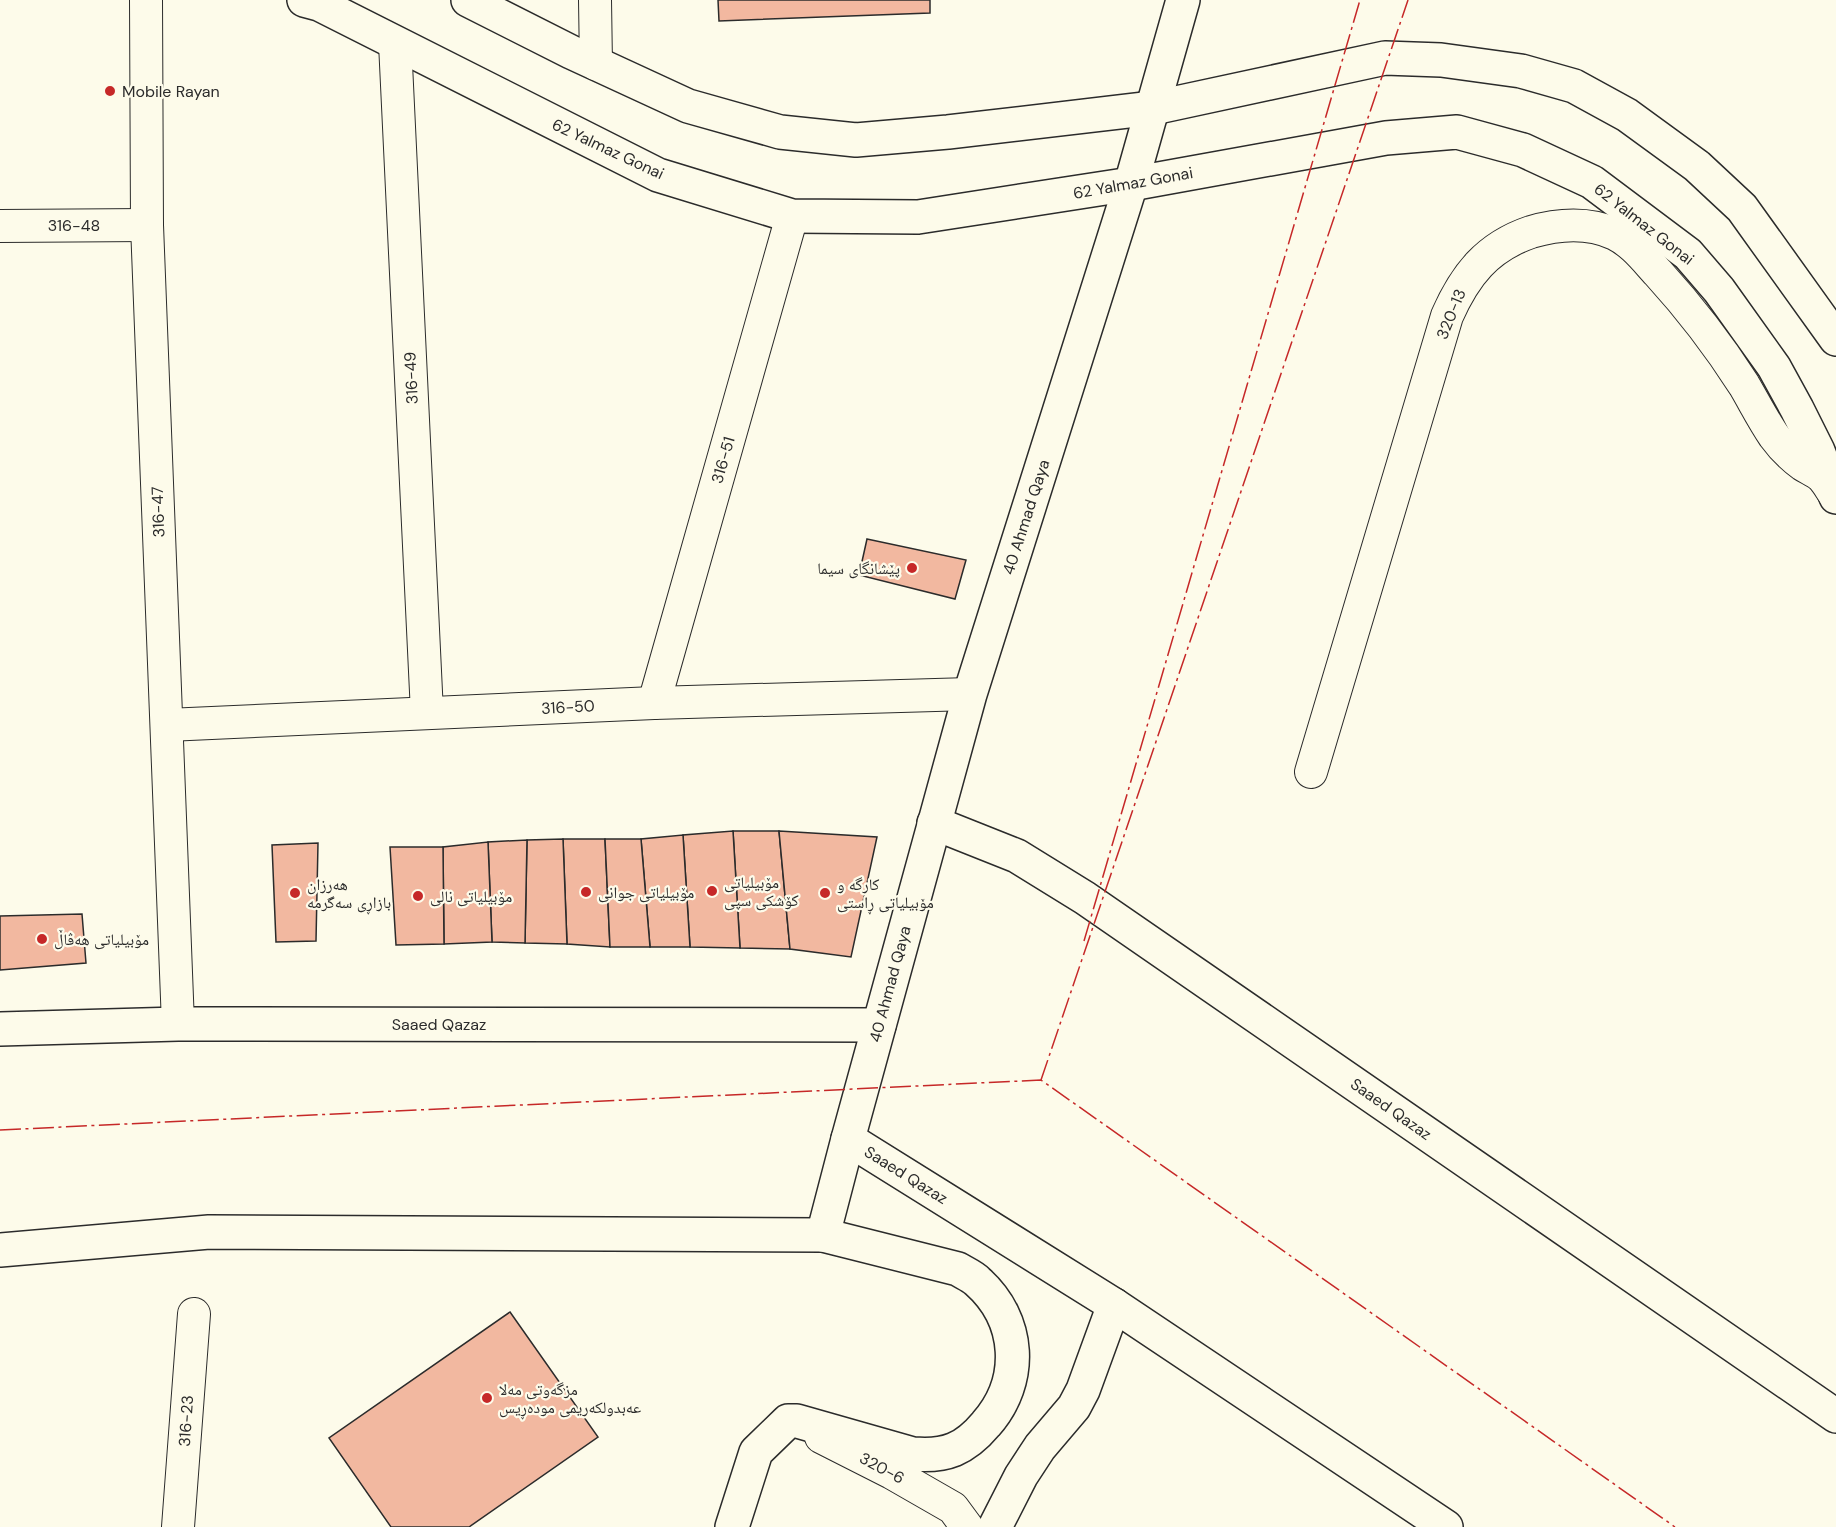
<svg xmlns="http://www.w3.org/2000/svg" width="1836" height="1527" viewBox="0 0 1836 1527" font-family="'DM Sans','Noto Naskh Arabic',sans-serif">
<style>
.building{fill:#f2b8a0;stroke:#2b2b2b;stroke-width:1.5}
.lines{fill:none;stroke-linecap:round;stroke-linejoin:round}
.minor-casing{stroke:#2b2b2b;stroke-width:34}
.tertiary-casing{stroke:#2b2b2b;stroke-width:36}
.secondary-casing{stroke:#2b2b2b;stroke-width:36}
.minor{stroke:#fdfbea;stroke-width:32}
.tertiary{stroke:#fdfbea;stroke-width:33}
.secondary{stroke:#fdfbea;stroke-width:33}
.power{stroke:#c62828;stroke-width:1.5;stroke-dasharray:21 4.5 3 4.5;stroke-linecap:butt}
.poi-dot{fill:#c62828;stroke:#fdfbea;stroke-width:2}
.labels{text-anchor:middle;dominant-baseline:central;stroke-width:4.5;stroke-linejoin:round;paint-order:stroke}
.poi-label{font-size:16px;fill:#2b2b2b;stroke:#fdfbea;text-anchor:start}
.street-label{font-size:16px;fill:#2b2b2b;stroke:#fdfbea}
</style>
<rect width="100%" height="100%" fill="#fdfbea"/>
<!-- building -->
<g class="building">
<path d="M718,0H930V13L719,21Z"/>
<path d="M867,539L966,560L955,599L859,575Z"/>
<path d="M733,831H779L790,949L740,948Z"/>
<path d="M733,831L740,948L690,947L683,835Z"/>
<path d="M779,831L877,837L851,957L790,949Z"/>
<path d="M683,835L690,947H650L641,839Z"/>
<path d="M563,839H605L610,947L567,944Z"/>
<path d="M563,839L567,944L525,943L527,840Z"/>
<path d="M605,839H641L650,947H610Z"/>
<path d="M527,840L525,943L492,942L488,842Z"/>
<path d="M488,842L492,942L444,944L443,847Z"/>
<path d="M318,843L316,941L276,942L272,845Z"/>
<path d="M390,847H443L444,944L396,945Z"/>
<path d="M82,914L86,963L0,970V916Z"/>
<path d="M510,1312L598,1437L469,1527H391L329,1438Z"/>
</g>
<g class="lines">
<defs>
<g id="minor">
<path d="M146,0L147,225L178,1024"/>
<path d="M595,0L596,64"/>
<path d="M395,43L427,713"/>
<path d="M0,226L147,225"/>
<path d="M654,703L792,216"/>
<path d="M167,725L654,703L970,694"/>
<path d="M1311,772L1447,316C1465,275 1487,247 1531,232C1558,224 1589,222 1615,234C1633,243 1645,259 1658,273C1690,308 1719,346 1744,385C1754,402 1763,420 1774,436C1782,447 1792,457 1803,465C1809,469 1817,472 1822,477C1827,482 1831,490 1835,495"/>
<path d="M821,1437L892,1473L953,1508L967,1527"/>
<path d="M178,1527L194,1314"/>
</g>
<g id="tertiary">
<path d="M934,823L1017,856L1085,898L1836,1416"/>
<path d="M0,1029L178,1024L879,1025"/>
<path d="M848,1139L1114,1305L1446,1527"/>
<path d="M823,1235L848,1139L970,694L1131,184L1183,0"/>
<path d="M0,1250L209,1232L823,1235L958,1269C964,1273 972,1276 977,1281C1021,1320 1024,1381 986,1424C965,1449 946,1457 913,1454L797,1421H788L756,1452L732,1527"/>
<path d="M995,1527L1021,1476L1040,1447L1074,1407L1083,1390L1114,1305"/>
</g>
<g id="secondary">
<path d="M304,0L319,4L658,175L792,216L918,217L1131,184L1386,138L1457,132L1523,150L1592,182L1688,254L1719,290L1774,367L1797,409L1818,451L1836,497"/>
<path d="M468,0L571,52L688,106L780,132L856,140L948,132L1153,108L1385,58L1441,60L1521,71L1574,86L1627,115L1697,166L1742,208L1836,339"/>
</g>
</defs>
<!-- minor casing -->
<use href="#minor" class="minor-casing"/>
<!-- tertiary casing -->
<use href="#tertiary" class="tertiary-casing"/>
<!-- secondary casing -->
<use href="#secondary" class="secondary-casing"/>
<!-- minor -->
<use href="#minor" class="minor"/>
<!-- tertiary -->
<use href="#tertiary" class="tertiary"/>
<!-- secondary -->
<use href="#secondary" class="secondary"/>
<!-- power -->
<g class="power">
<path d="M1084,941L1360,0"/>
<path d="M1041,1080L1408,0"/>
<path d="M0,1130L1041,1080L1675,1527"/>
</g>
</g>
<!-- markers -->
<g class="poi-dot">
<circle cx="110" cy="91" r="6"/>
<circle cx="912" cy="568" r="6"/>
<circle cx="712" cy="891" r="6"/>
<circle cx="586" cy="892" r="6"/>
<circle cx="295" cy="893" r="6"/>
<circle cx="825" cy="893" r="6"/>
<circle cx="418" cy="896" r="6"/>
<circle cx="42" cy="939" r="6"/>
<circle cx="487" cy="1398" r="6"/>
</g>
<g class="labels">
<!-- poi labels -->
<g class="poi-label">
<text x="122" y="91">Mobile Rayan</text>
<text x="900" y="568" text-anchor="end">پێشانگای سیما</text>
<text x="724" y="882">مۆبیلیاتی<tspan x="724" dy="18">کۆشکی سپی</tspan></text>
<text x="307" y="884">هەرزان<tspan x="307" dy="18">بازاڕی سەگرمە</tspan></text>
<text x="837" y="884">کارگە و<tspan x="837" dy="18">مۆبیلیاتی ڕاستی</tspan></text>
<text x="598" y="892">مۆبیلیاتی جوانی</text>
<text x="430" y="896">مۆبیلیاتی نالی</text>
<text x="54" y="939">مۆبیلیاتی هەڤاڵ</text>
<text x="499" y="1389">مزگەوتی مەلا<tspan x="499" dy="18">عەبدولکەریمی مودەڕیس</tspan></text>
</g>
<!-- street labels -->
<g class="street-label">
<text transform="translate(608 149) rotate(25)">62 Yalmaz Gonai</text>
<text transform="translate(1133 183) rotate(-10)">62 Yalmaz Gonai</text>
<text transform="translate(1644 224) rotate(38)">62 Yalmaz Gonai</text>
<text x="74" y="225">316-48</text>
<text transform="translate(1451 314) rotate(-68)">320-13</text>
<text transform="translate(411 378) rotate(-93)">316-49</text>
<text transform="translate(723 460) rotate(-74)">316-51</text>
<text transform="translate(158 512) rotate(-92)">316-47</text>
<text transform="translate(1026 517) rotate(-72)">40 Ahmad Qaya</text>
<text transform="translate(568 707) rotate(-3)">316-50</text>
<text transform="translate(890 984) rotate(-75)">40 Ahmad Qaya</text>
<text x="439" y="1024">Saaed Qazaz</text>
<text transform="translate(1391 1109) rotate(35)">Saaed Qazaz</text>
<text transform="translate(906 1175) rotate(32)">Saaed Qazaz</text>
<text transform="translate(186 1421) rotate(-86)">316-23</text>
<text transform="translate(882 1468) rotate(28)">320-6</text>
</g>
</g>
</svg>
